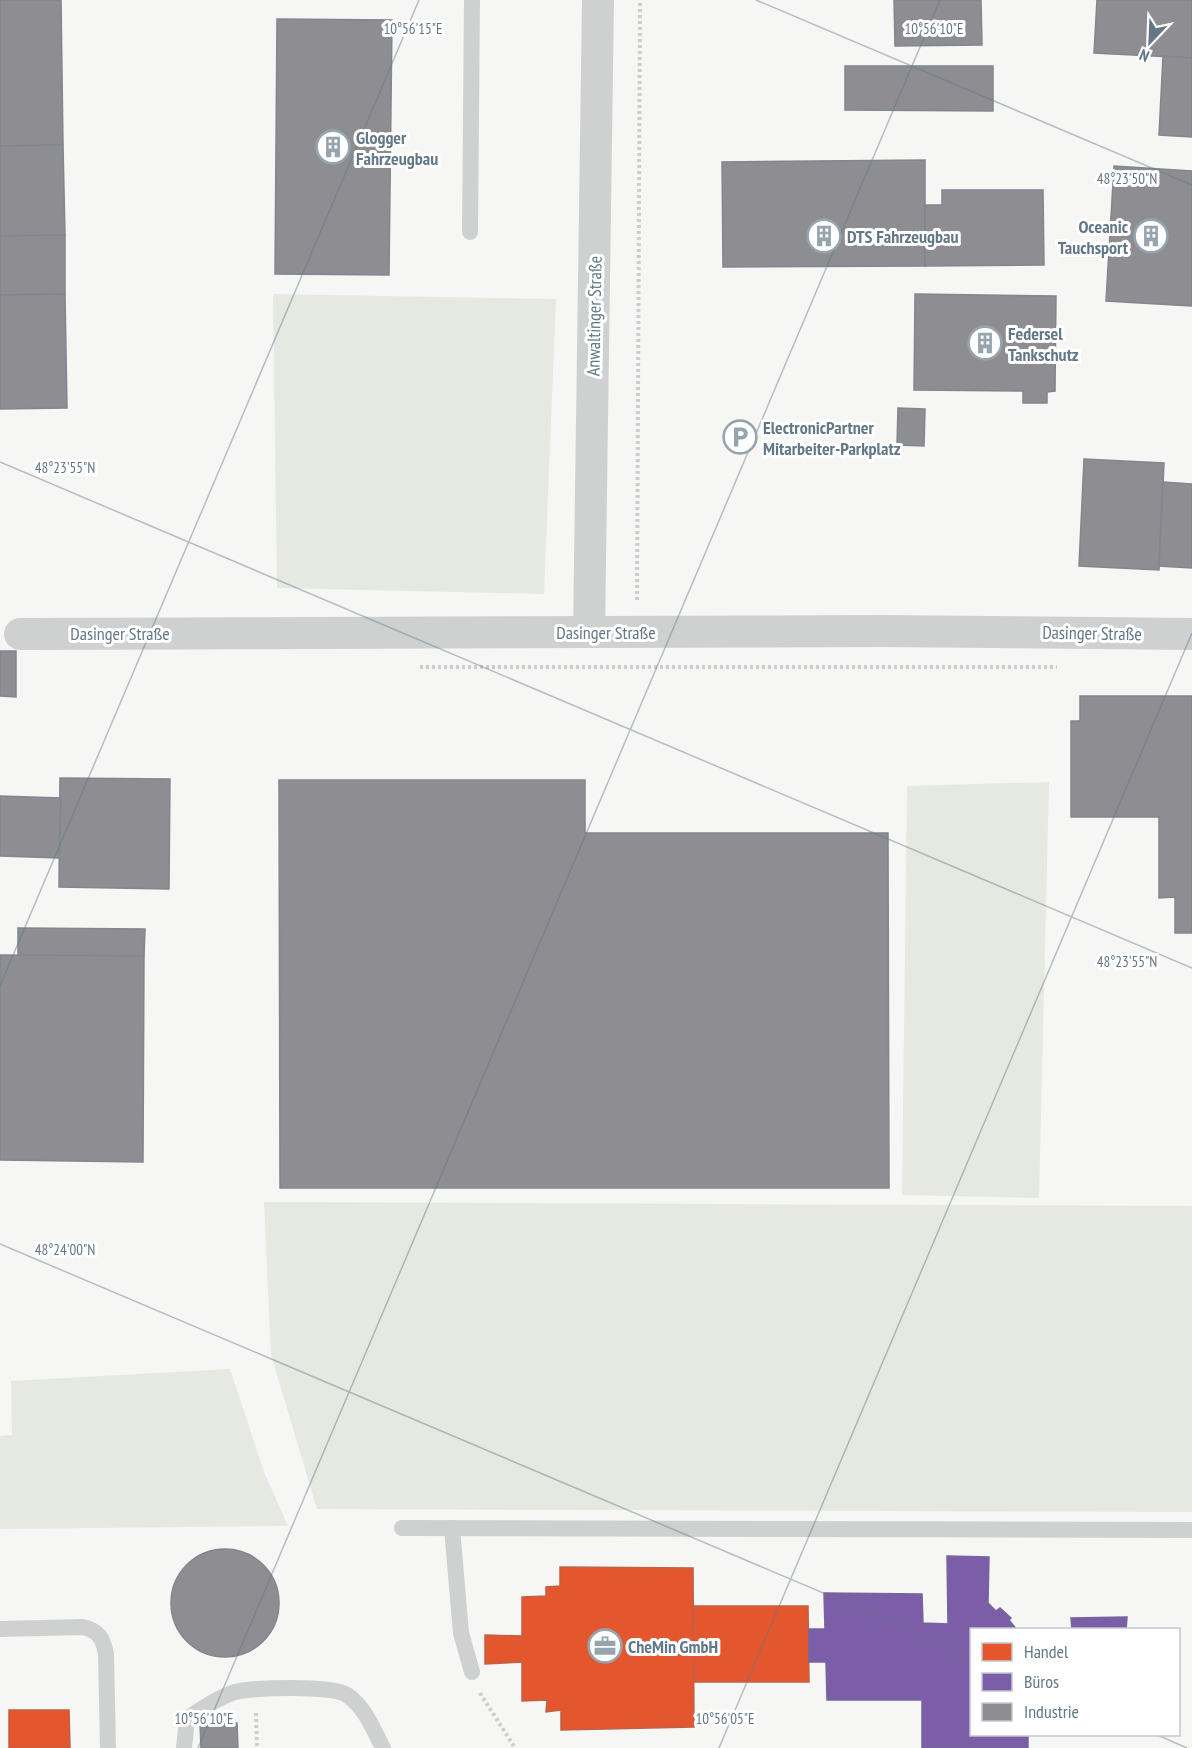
<svg xmlns="http://www.w3.org/2000/svg" width="1192" height="1748" viewBox="0 0 1192 1748" font-family="'PT Sans Narrow',sans-serif">
<style>
.green{fill:#e6e9e2}
.shops{fill:#e4572e;stroke:#bd6149;stroke-width:1.5}
.offices{fill:#7b5ea7;stroke:#74669d;stroke-width:1.5}
.industry{fill:#8d8d92;stroke:#80878f;stroke-width:1.5}
.lines{fill:none;stroke-linecap:round;stroke-linejoin:round}
.path{stroke:#cccdce;stroke-width:4;stroke-dasharray:3 3;stroke-linecap:butt}
.service{stroke:#cfd1d1;stroke-width:16}
.minor{stroke:#cfd1d1;stroke-width:32}
.ticks{fill:none;stroke:#637887;stroke-width:1.5;stroke-opacity:0.45}
.labels{text-anchor:middle;dominant-baseline:central;stroke-width:6;stroke-linejoin:round;paint-order:stroke}
.poi-label{font-size:18px;font-weight:bold;fill:#637887;stroke:#fff;text-anchor:start}
.street-label{font-size:18px;fill:#637887;stroke:#fff}
.ticks-label{font-size:15px;text-anchor:middle;fill:#637887;stroke:#fff;stroke-width:6;stroke-linejoin:round;paint-order:stroke}
</style>
<rect width="100%" height="100%" fill="#f6f6f4"/>
<!-- green -->
<g class="green">
<path d="M273,294L556,299L544,594L277,588Z"/>
<path d="M1049,782L1039,1198L902,1195L907,786Z"/>
<path d="M264,1202L1192,1206V1512L317,1509L271,1355Z"/>
<path d="M230,1369L264,1472L288,1526L0,1529V1436L12,1435L11,1381Z"/>
</g>
<!-- shops -->
<g class="shops">
<path d="M560,1567L693,1568L694,1727L561,1730V1710L546,1712L547,1700L522,1701V1662L485,1664V1635L522,1636V1597L546,1596V1587L560,1586Z"/>
<path d="M693,1606H808L809,1682H694Z"/>
<path d="M9,1710H69L70,1748H9Z"/>
</g>
<!-- offices -->
<g class="offices">
<path d="M947,1556L989,1557L988,1603L996,1611L1000,1608L1011,1618L1009,1620L1017,1630H972V1734H1028V1748H922V1700H827L826,1662H809V1629H825L824,1593L922,1594L923,1623L948,1624Z"/>
<path d="M1127,1617L1126,1630H1067L1072,1629L1071,1618Z"/>
</g>
<!-- industry -->
<g class="industry">
<path d="M0,0H61L63,145L0,146Z"/>
<path d="M894,0H981L982,45L895,46Z"/>
<path d="M1097,0H1192V58L1094,53Z"/>
<path d="M277,19L392,20L389,275L275,274Z"/>
<path d="M1163,56L1192,58V137L1159,135Z"/>
<path d="M845,66H993V111L845,110Z"/>
<path d="M63,145L65,235L0,236V146Z"/>
<path d="M925,160V266L723,267L722,162Z"/>
<path d="M1114,166L1192,171V306L1106,301Z"/>
<path d="M942,190H1043L1044,265L925,266V205H942Z"/>
<path d="M65,235V294L0,295V236Z"/>
<path d="M65,294L67,408L0,409V295Z"/>
<path d="M915,294L1056,296L1055,391L1047,392V403H1023V391L914,390Z"/>
<path d="M898,408L925,409L924,446L897,445Z"/>
<path d="M1084,459L1164,463L1159,570L1079,566Z"/>
<path d="M1163,482L1192,484V568L1159,566Z"/>
<path d="M0,651H16V697L0,696Z"/>
<path d="M1080,696H1192V933H1175V897L1159,898V817H1071V721H1080Z"/>
<path d="M60,778L170,779L169,889L59,887Z"/>
<path d="M279,780H585V833H888L889,1188H280Z"/>
<path d="M0,796L61,798L59,858L0,856Z"/>
<path d="M18,928L145,929L144,956L18,955Z"/>
<path d="M0,955L144,956L143,1162L0,1160Z"/>
<circle cx="225" cy="1603" r="54"/>
<path d="M200,1723H237L238,1748H201Z"/>
</g>
<g class="lines">
<!-- path -->
<g class="path">
<path d="M637,600L640,0"/>
<path d="M420,667H1057"/>
<path d="M480,1693L515,1748"/>
<path d="M256,1713L257,1748"/>
</g>
<!-- service -->
<g class="service">
<path d="M470,232L472,0"/>
<path d="M402,1528L1192,1530"/>
<path d="M452,1528L461,1633L472,1672"/>
<path d="M0,1629L83,1627C99,1631 103,1638 106,1654L108,1748"/>
<path d="M184,1748L187,1719C201,1709 216,1699 232,1693C249,1687 333,1685 347,1695C365,1707 373,1729 383,1748"/>
</g>
<!-- minor -->
<g class="minor">
<path d="M589,632L598,0"/>
<path d="M20,634L882,631L1192,634"/>
</g>
</g>
<!-- ticks -->
<path class="ticks" d="M756,0L1192,185M0,462L1192,968M0,986L419,0M0,1244L972,1656M1155,1734L1187,1748M198,1748L940,0M719,1748L1192,633"/>
<!-- icons -->
<defs>
<symbol id="building-ring" viewBox="-11 -11 22 22"><circle r="9.5" fill="#fff" stroke="#96a4ad" stroke-width="1.5"/><path d="M-4-6H4V6H1V3H-1V6H-4ZM-2.5-4.3h1.7v1.8h-1.7ZM.8-4.3h1.7v1.8H.8ZM-2.5-1h1.7V.8h-1.7ZM.8-1h1.7V.8H.8Z" fill="#96a4ad"/></symbol>
<symbol id="parking-ring" viewBox="-11 -11 22 22"><circle r="9.5" fill="#fff" stroke="#96a4ad" stroke-width="1.5"/><path d="M-3.5-5.5H1a3.5 3.5 0 0 1 0 7H-1V5.5H-3.5ZM-1-3.4V-.6H.8a1.4 1.4 0 0 0 0-2.8Z" fill="#96a4ad"/></symbol>
<symbol id="office-ring" viewBox="-11 -11 22 22"><circle r="9.5" fill="#fff" stroke="#96a4ad" stroke-width="1.5"/><path d="M-6-3h4V-5.5h4V-3h4V5H-6ZM-1-4.5V-3h2v-1.5ZM-6 0V1H6V0Z" fill="#96a4ad"/></symbol>
</defs>
<g fill-rule="evenodd">
<use href="#building-ring" x="314" y="128" width="38" height="38"/>
<use href="#building-ring" x="805" y="217" width="38" height="38"/>
<use href="#building-ring" x="1132" y="217" width="38" height="38"/>
<use href="#building-ring" x="966" y="324" width="38" height="38"/>
<use href="#parking-ring" x="721" y="418" width="38" height="38"/>
<use href="#office-ring" x="586" y="1627" width="38" height="38"/>
</g>
<g class="labels">
<!-- poi labels -->
<g class="poi-label">
<text x="356" y="137">Glogger<tspan x="356" dy="21">Fahrzeugbau</tspan></text>
<text x="1128" y="226" text-anchor="end">Oceanic<tspan x="1128" dy="21">Tauchsport</tspan></text>
<text x="847" y="236">DTS Fahrzeugbau</text>
<text x="1008" y="333">Federsel<tspan x="1008" dy="21">Tankschutz</tspan></text>
<text x="763" y="427">ElectronicPartner<tspan x="763" dy="21">Mitarbeiter-Parkplatz</tspan></text>
<text x="628" y="1646">CheMin GmbH</text>
</g>
<!-- street labels -->
<g class="street-label">
<text transform="translate(594 316) rotate(-89)">Anwaltinger Straße</text>
<text x="606" y="632">Dasinger Straße</text>
<text x="120" y="633">Dasinger Straße</text>
<text transform="translate(1092 633) rotate(1)">Dasinger Straße</text>
</g>
</g>
<g class="ticks-label">
<text x="413" y="34">10°56'15"E</text>
<text x="934" y="34">10°56'10"E</text>
<text x="1127" y="184">48°23'50"N</text>
<text x="65" y="473">48°23'55"N</text>
<text x="1127" y="967">48°23'55"N</text>
<text x="65" y="1255">48°24'00"N</text>
<text x="204" y="1724">10°56'10"E</text>
<text x="725" y="1724">10°56'05"E</text>
</g>
<!-- legend -->
<rect x="970" y="1628" width="210" height="108" fill="#ffffff" stroke="#c1c9cf" stroke-width="1.5"/>
<rect x="982" y="1643" width="30" height="18" fill="#e4572e" stroke="#c1c9cf" stroke-width="1.5"/>
<text x="1024" y="1658" font-size="18" fill="#637887">Handel</text>
<rect x="982" y="1673" width="30" height="18" fill="#7b5ea7" stroke="#c1c9cf" stroke-width="1.5"/>
<text x="1024" y="1688" font-size="18" fill="#637887">Büros</text>
<rect x="982" y="1703" width="30" height="18" fill="#8d8d92" stroke="#c1c9cf" stroke-width="1.5"/>
<text x="1024" y="1718" font-size="18" fill="#637887">Industrie</text>
<!-- north arrow -->
<g transform="translate(1150 42) rotate(203)" stroke="#ffffff" stroke-width="4.5" paint-order="stroke">
<path d="M0-4.5L10 22L0 15L-10 22Z" fill="#637887"/>
<text y="-9" font-size="16" font-weight="bold" text-anchor="middle" fill="#637887">N</text>
</g>
</svg>
